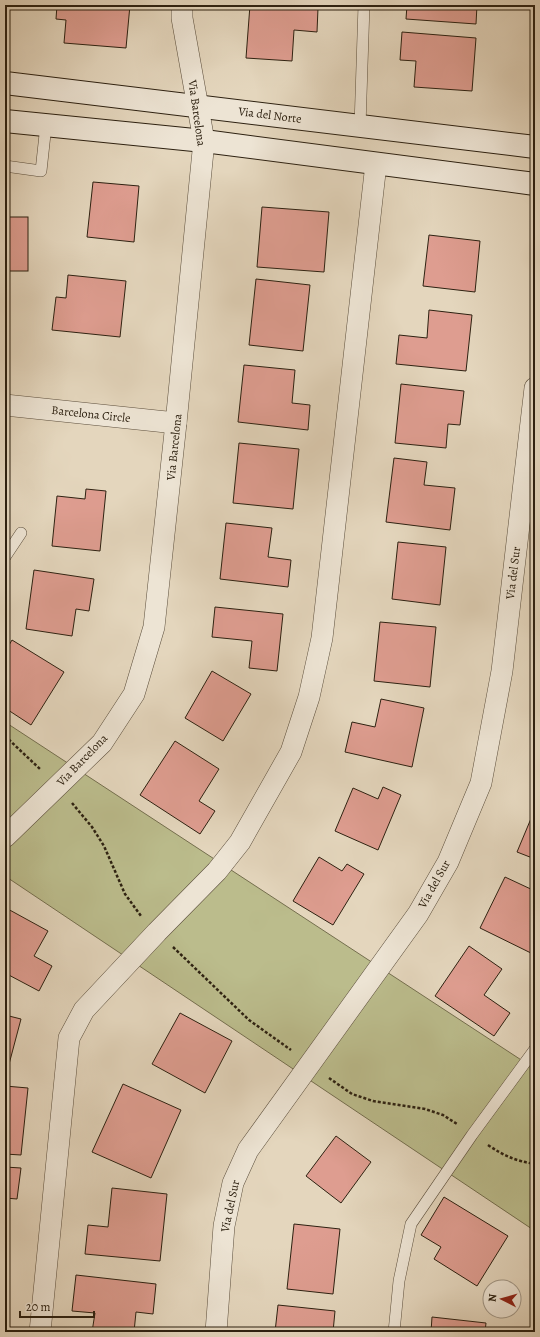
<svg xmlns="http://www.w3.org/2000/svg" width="540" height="1337" viewBox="0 0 540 1337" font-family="Alegreya,serif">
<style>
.green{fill:#bbbc8c;stroke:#746e4e}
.building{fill:#de9d90;stroke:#2d2111}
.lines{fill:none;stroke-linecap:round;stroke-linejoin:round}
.lane-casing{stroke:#5b4e3c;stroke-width:12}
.street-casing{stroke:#5b4e3c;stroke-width:22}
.secondary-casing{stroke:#2d2111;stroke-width:24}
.path{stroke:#2d2111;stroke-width:2.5;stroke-dasharray:3 2;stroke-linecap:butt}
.lane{stroke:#ede4d4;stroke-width:11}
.street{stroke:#ede4d4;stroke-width:21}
.secondary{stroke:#ede4d4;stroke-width:22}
.labels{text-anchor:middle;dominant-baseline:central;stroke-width:3;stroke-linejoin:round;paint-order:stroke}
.street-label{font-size:12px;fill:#2d2111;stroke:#ede4d4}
</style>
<rect width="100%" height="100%" fill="#e4d6bd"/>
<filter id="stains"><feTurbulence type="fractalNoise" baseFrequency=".005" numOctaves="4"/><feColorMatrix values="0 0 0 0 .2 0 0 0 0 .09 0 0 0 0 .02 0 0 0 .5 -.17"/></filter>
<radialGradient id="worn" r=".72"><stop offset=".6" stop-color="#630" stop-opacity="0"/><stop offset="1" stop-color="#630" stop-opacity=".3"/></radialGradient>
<!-- green -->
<path class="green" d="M5,722L535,1069V1231L5,876Z"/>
<!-- building -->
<g class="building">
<path d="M57,5H130L126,48L64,43L66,20L56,19Z"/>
<path d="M250,5H275L318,8L317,32L294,30L292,61L246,58Z"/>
<path d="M407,5H477L476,24L406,19Z"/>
<path d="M402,32L476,38L472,91L414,87L416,61L400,60Z"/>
<path d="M93,182L139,186L134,242L87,237Z"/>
<path d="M262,207L329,212L324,272L257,267Z"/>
<rect x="5" y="217" width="23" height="54"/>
<path d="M429,235L480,241L475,292L423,286Z"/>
<path d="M68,275L126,281L120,337L52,330L56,297L66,298Z"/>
<path d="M256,279L310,285L303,351L249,345Z"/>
<path d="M429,310L472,315L466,371L396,364L399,335L427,338Z"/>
<path d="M244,365L295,370L292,403L310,405L308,430L238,422Z"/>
<path d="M401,384L464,391L460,425L448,424L446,448L395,443Z"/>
<path d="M239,443L299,449L293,509L233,503Z"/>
<path d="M394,458L427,462L424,485L455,488L450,530L386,522Z"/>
<path d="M86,489L106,491L100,551L52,546L57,496L85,499Z"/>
<path d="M226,523L272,528L268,557L291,560L288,587L220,579Z"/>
<path d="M398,542L446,547L440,605L392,599Z"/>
<path d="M34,570L94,579L89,611L76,609L72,636L26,629Z"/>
<path d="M215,607L283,614L277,671L249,668L252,641L212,637Z"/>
<path d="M380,622L436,627L430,687L374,681Z"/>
<path d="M12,640L64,672L31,725L5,708V652Z"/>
<path d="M212,671L251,694L223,741L185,718Z"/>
<path d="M381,699L424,708L412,767L345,752L352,722L375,727Z"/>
<path d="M175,741L219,769L199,801L215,811L200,834L140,795Z"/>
<path d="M383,787L401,795L378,850L335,831L353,788L378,799Z"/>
<path d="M535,809V859L517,852Z"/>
<path d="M319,857L342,871L347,864L364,874L333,925L293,901Z"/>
<path d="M505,877L535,891V955L480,928Z"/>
<path d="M6,908L48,931L34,956L52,966L39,991L5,973Z"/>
<path d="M469,946L502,969L484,995L510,1013L494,1036L435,996Z"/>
<path d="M180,1013L232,1041L205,1093L152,1064Z"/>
<path d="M5,1015L21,1019L8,1068H5Z"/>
<path d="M123,1084L181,1110L151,1178L92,1152Z"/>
<path d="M5,1086L28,1088L21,1155L5,1154Z"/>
<path d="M336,1136L371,1162L341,1203L306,1176Z"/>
<path d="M5,1167L21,1168L17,1199L5,1198Z"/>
<path d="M112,1188L167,1194L160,1261L85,1254L88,1225L108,1227Z"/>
<path d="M444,1197L508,1236L477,1286L434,1259L441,1247L421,1235Z"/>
<path d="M294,1224L340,1229L333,1294L287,1289Z"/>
<path d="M76,1275L156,1284L153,1314L136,1312L134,1332H92L95,1313L72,1311Z"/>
<path d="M278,1305L335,1311L333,1332H275Z"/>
<path d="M432,1317L486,1323L485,1332H431Z"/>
</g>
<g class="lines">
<defs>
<g id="lane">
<path d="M360,126L364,5"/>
<path d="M5,166L41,171L46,125"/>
<path d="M5,557L21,533"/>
<path d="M394,1332L399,1281L411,1224L472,1135L535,1049"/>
</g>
<g id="street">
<path d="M5,405L176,423"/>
<path d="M5,837L102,743L134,694L154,627L176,423L204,141L182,18V5"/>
<path d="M40,1332L69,1038L84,1010L157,932L217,871L240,842L291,752L309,697L322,638L376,164"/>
<path d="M216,1332L224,1226L233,1183L248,1150L418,914L448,862L481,783L502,671L535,388"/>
</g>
<g id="secondary">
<path d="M5,83L535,147"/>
<path d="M5,121L204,141L535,184"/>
</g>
</defs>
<!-- lane casing -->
<use href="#lane" class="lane-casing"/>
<!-- street casing -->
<use href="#street" class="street-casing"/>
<!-- secondary casing -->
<use href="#secondary" class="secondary-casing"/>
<!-- path -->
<g class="path">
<path d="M5,736L41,770"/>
<path d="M72,803L92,827L104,846L125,894L141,916"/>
<path d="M173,947L249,1020L291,1050"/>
<path d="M329,1078L352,1094L373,1101L425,1109L443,1115L457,1124"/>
<path d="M488,1145C504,1156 516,1161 535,1164"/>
</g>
<!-- lane -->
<use href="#lane" class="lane"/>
<!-- street -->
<use href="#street" class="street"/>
<!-- secondary -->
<use href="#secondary" class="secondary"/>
</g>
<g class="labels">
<!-- street labels -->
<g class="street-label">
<text transform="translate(197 113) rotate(82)">Via Barcelona</text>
<text transform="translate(270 115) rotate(7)">Via del Norte</text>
<text transform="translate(91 414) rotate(6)">Barcelona Circle</text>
<text transform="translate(174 447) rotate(-84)">Via Barcelona</text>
<text transform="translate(513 573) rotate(-83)">Via del Sur</text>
<text transform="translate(82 760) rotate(-46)">Via Barcelona</text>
<text transform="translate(434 884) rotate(-61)">Via del Sur</text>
<text transform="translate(230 1206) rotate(-78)">Via del Sur</text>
</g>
</g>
<!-- margin -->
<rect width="540" height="1337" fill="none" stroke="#e4d6bd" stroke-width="20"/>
<rect x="6" y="6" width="528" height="1325" fill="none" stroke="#2d2111" stroke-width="2"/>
<rect x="10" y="10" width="520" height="1317" fill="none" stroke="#2d2111"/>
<!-- north arrow -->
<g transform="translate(502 1299) rotate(276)"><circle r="19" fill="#ede4d4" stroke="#a09686"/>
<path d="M0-3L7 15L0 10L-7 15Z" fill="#8f2418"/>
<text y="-6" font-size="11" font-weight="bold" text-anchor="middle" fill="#2d2111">N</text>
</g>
<!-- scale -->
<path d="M20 1311v6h74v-6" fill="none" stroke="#2d2111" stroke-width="2"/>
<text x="26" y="1311" font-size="12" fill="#2d2111" stroke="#ede4d4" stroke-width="3" paint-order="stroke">20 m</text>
<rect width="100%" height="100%" filter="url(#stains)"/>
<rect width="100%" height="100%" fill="url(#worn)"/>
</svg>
